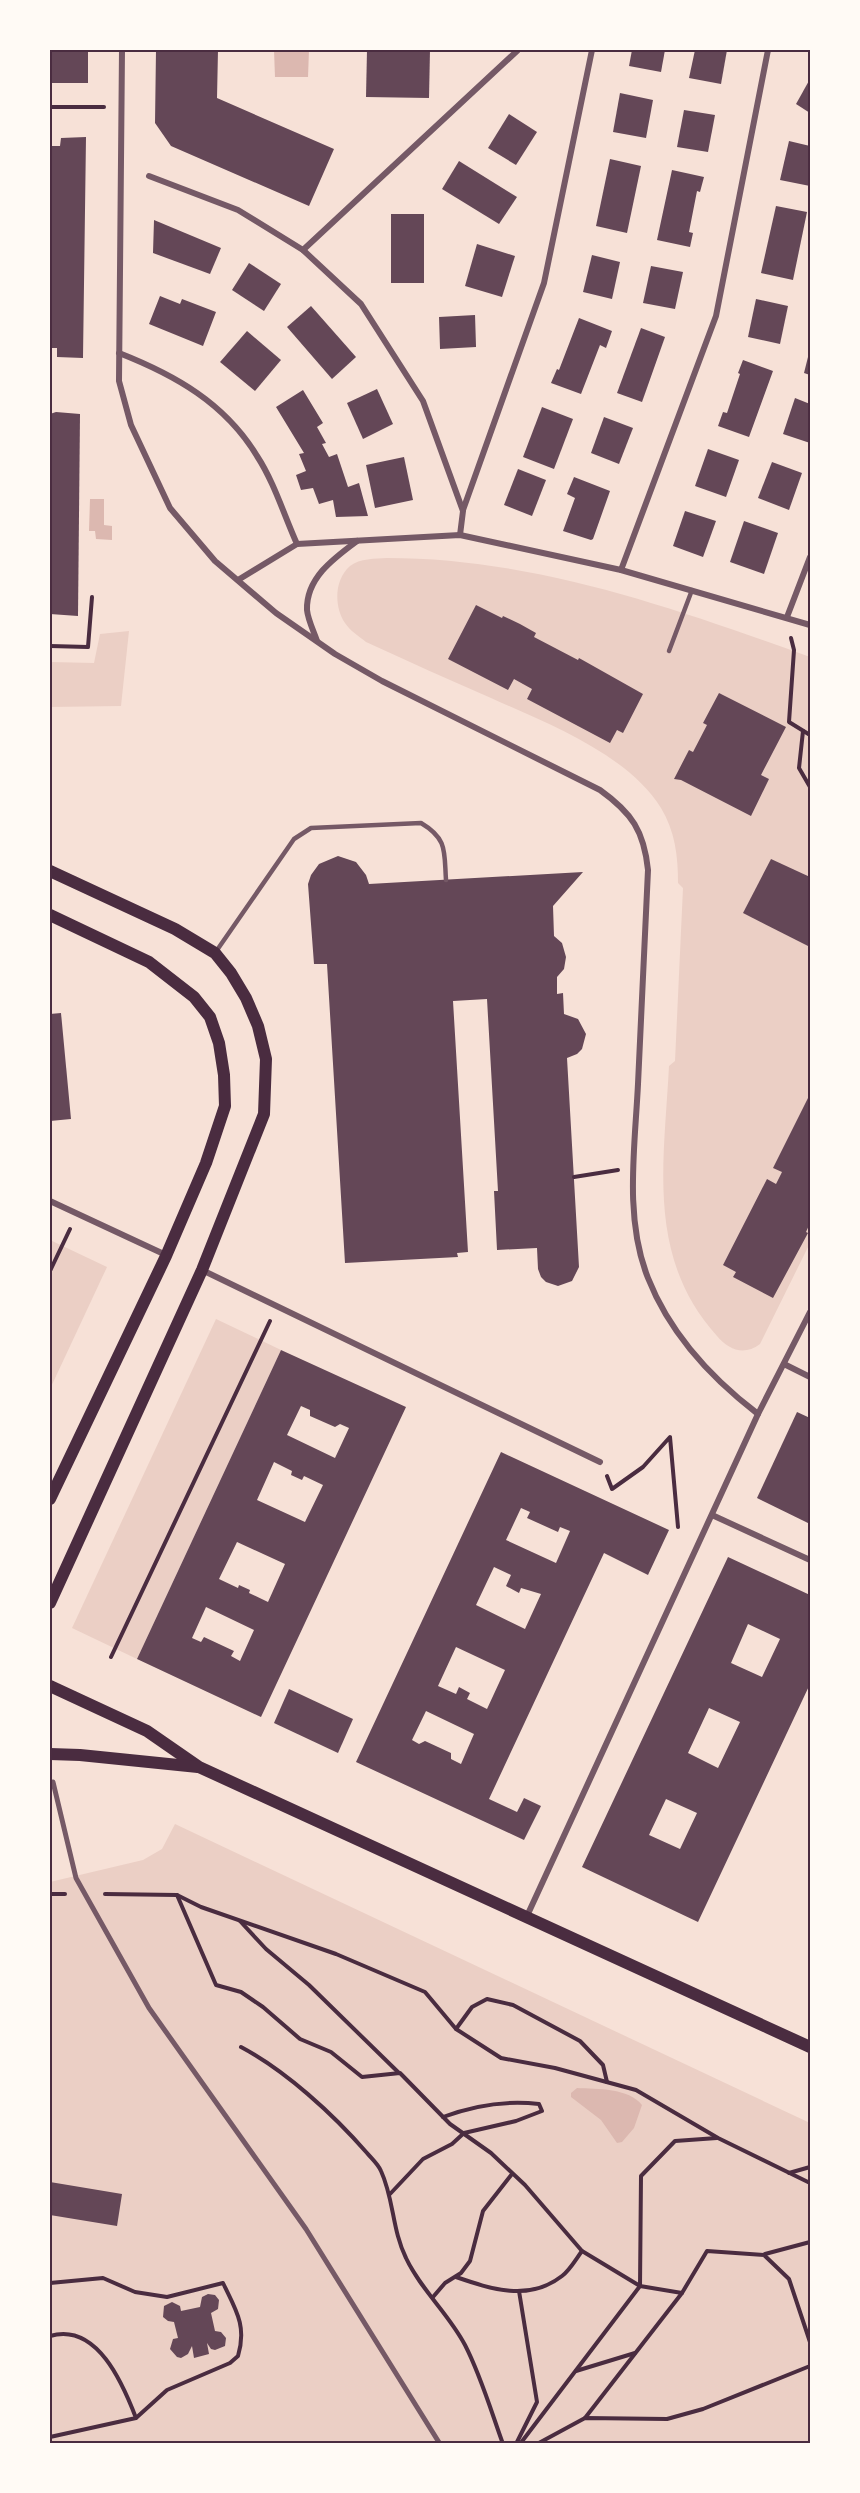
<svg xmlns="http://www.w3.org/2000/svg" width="860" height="2493" viewBox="0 0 860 2493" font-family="'Alegreya Sans',sans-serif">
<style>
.green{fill:#ebcfc5}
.water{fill:#dcb8b0}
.building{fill:#644757;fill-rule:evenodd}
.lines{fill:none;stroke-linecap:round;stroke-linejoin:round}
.path{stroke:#4a2c40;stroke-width:4}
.service{stroke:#755966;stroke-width:4.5}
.pedestrian{stroke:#755966;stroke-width:5}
.minor{stroke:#755966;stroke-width:6}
.secondary{stroke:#4a2c40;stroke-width:12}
.neatline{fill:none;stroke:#4a2c40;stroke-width:2}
</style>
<rect width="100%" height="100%" fill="#f7e1d7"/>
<!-- green -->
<g class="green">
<path d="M387,558C534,558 674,608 810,657V1243L760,1344C744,1356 729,1350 717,1336C646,1257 664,1164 669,1066L675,1061L683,888L678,883C678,856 675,831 661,808C628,754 546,723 491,698C449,680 408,661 366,642C359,636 350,631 345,623C334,607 334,580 350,566C360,558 375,559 387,558Z"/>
<path d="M129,631L121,706L50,707V662L94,663L100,634Z"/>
<path d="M50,1240L107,1267L50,1389Z"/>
<path d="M216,1319L281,1350L137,1659L72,1628Z"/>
<path d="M175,1824L810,2123V2443L50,2444V1882L143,1860L162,1849Z"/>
</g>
<!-- water -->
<g class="water">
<path d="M274,50H309L308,77H275Z"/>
<path d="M90,499H104V525L112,526V540L96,539L95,531H89Z"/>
<path d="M577,2088C597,2089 629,2088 642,2105L634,2128L622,2142L617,2143L601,2120L571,2097V2093Z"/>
</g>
<!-- building -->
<g class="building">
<rect x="50" y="50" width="38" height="33"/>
<path d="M156,50H218L217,98L334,149L309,206L171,146L155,123Z"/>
<path d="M367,50H430L429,98L366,97Z"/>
<path d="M632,50H665L661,72L629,66Z"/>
<path d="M695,50H727L721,84L689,78Z"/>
<path d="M810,79V113L796,104Z"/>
<path d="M620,93L653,100L646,138L613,132Z"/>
<path d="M684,110L715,115L708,152L677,147Z"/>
<path d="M509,114L537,132L516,165L488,148Z"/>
<path d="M86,137L83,358L57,357V348H50V146H60L61,138Z"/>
<path d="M789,141L810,146V186L780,180Z"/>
<path d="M610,159L641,166L627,233L596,226Z"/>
<path d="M459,161L517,197L499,224L442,189Z"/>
<path d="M672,170L704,177L700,192L697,191L689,232L693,233L690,247L657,240Z"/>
<path d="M776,206L807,212L793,280L761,273Z"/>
<rect x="391" y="214" width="33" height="69"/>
<path d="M154,220L221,248L210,274L153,253Z"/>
<path d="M477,244L515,256L502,297L465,286Z"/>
<path d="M592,255L620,262L612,299L583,292Z"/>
<path d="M249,263L281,284L264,311L232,290Z"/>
<path d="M651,266L683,272L675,309L643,303Z"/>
<path d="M160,296L180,304L182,299L216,312L203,346L149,324Z"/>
<path d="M756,299L788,306L780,344L748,337Z"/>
<path d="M311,306L356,357L332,379L287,327Z"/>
<path d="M475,315L476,347L440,349L439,317Z"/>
<path d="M579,318L612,331L606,348L600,345L581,394L551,383L557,369L559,370Z"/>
<path d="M641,328L665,337L642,402L617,393Z"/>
<path d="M247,331L281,360L255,391L220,362Z"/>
<path d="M810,349V375L804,373Z"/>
<path d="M743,360L773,371L749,437L718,426L723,412L727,413L740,374L738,373Z"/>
<path d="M377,389L393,424L363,439L347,403Z"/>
<path d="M303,390L323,423L317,427L326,443L322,444L329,457L337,454L348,487L359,483L368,516L336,517L333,500L319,504L313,488L301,490L296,475L306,471L299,454L304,453L276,407Z"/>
<path d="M795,398L810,404V443L783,434Z"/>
<path d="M542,407L573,419L554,469L523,457Z"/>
<path d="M56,412L80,414L78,616L50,614V414Z"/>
<path d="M604,417L633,428L619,464L591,453Z"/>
<path d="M708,449L739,460L726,497L695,486Z"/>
<path d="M404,457L413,500L375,508L366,465Z"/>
<path d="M772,462L802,473L789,510L758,498Z"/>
<path d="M518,469L546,480L532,516L504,505Z"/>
<path d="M574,477L610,491L593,539L591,540L563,531L575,498L567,494Z"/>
<path d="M685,511L716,521L703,557L673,546Z"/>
<path d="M744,521L778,533L764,574L730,562Z"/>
<path d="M476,605L502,618L503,616L520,624L536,633L534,637L578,660L579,658L643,694L623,733L617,730L610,743L527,699L532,689L514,679L508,690L448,659Z"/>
<path d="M719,693L786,727L761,775L769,779L751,816L681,780L674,779L689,750L693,752L707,725L703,723Z"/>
<path d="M338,856L356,862L366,875L369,884L583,872L553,906L554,936L562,943L566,957L564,969L557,977V994L563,993L564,1014L578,1019L586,1034L582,1049L577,1054L567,1058L579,1267L572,1281L558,1286L546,1282L541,1277L538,1269L537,1248L497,1250L494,1191H498L487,999L453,1001L468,1252L457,1253L458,1257L345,1263L327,964H314L308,884L311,875L319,864Z"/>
<path d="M771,859L810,877V947L743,913Z"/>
<path d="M61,1013L71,1119L50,1121V1014Z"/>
<path d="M810,1094V1223L806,1232L808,1233L773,1298L733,1277L736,1272L723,1265L767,1179L776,1184L782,1172L773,1168Z"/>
<path d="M281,1350L406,1407L261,1717L137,1659ZM301,1406L310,1410V1416L335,1427L340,1424L349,1428L335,1458L287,1435ZM274,1462L292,1471L291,1475L302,1480L304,1476L323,1485L305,1522L257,1500ZM237,1542L285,1564L268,1602L249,1593L250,1590L239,1585L238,1588L219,1579ZM206,1607L254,1630L240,1661L231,1656L234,1651L204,1637L201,1642L192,1638Z"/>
<path d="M797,1412L810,1418V1524L757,1498Z"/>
<path d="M501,1452L669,1530L648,1575L604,1553L489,1799L517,1812L524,1798L541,1806L524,1840L356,1762ZM521,1508L530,1512L527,1518L558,1532L560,1527L570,1531L556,1563L506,1540ZM494,1567L511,1575L506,1586L519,1593L521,1588L541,1594L525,1629L476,1605ZM456,1647L505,1670L487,1709L467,1699L470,1693L459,1687L456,1694L438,1686ZM426,1711L474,1734L461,1764L451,1759V1753L425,1741L419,1744L412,1740Z"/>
<path d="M728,1557L810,1595V1684L698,1922L582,1867ZM748,1624L780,1639L762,1677L731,1663ZM709,1708L740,1722L718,1768L688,1753ZM666,1799L697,1813L680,1849L649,1835Z"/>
<path d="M289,1689L353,1719L338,1753L274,1723Z"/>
<path d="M50,2182L122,2194L117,2226L50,2215Z"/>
<path d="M208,2294L215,2295L219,2300L218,2309L211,2313L215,2331L221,2332L226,2338L225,2346L215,2350L211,2349L207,2343L209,2354L194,2358L192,2346L188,2354L181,2358L177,2357L170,2349L173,2339L178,2338L174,2322L168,2321L163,2317L164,2306L172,2302L180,2306L181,2311L200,2307L202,2297Z"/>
</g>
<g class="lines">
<!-- path -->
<g class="path">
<path d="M50,107H104"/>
<path d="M791,638L794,650L789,722L810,735"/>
<path d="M50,646L88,647L92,597"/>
<path d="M803,731L799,768L810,787"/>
<path d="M574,1177L618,1170"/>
<path d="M50,1271L70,1229"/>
<path d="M607,1476L612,1489L643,1467L670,1437L678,1527"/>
<path d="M111,1657L270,1321"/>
<path d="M50,1894H65"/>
<path d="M105,1894L177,1895L201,1907L336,1954L425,1992L456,2029L501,2058L555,2068L636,2090L718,2138L810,2183"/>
<path d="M177,1895L216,1985L241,1992L263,2007L300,2039L331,2052L362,2077L400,2073L450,2124L491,2153L525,2185L582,2251L640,2286L682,2293"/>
<path d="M240,1921L266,1949L309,1985L399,2073"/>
<path d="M456,2029L472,2007L487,1999L513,2005L580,2041L603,2065L607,2082"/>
<path d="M241,2047C286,2071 333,2114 367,2153C371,2158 378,2164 381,2171C394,2199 392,2230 406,2258C421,2290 449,2314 465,2345C481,2376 491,2411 503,2444"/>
<path d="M789,2173L810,2167"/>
<path d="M390,2194L423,2159L452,2144L464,2133L516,2121L542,2111L539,2104C505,2100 475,2105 443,2117"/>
<path d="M765,2254L810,2242"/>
<path d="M456,2277C491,2289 529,2302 562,2276C570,2270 576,2259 582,2251"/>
<path d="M50,2283L103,2278L135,2292L167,2297L223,2283C236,2310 247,2326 238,2356L230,2363L167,2390L136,2418"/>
<path d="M433,2297L445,2283L461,2273L470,2261L483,2211L512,2174"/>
<path d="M50,2336C97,2322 123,2384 136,2418L50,2437"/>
<path d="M576,2371L635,2353"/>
<path d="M585,2418L682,2293L707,2251L764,2255L789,2279L810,2342"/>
<path d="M516,2444L537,2402L519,2291"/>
<path d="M520,2444L640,2286L641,2176L675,2141L717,2138"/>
<path d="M537,2444L585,2418L667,2419L703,2409L810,2366"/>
</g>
<!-- service -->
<g class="service">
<path d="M669,651L692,590"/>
<path d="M215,953L294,839L311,828L421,823C448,839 444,852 446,880"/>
</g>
<!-- pedestrian -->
<path class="pedestrian" d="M53,1782L76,1878L149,2008L306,2229L440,2444"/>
<!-- minor -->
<g class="minor">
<path d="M122,50L119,381L131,425L170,508L215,561L276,613L335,654L382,681L600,790C632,813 644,831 648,870C645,942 641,1013 638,1084C635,1147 624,1218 648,1278C670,1334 711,1378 758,1414"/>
<path d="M149,176L238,210L303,250L361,304L423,401L463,511L460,535"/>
<path d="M303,250L518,50"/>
<path d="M119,353C175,375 225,403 257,456C274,482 284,515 297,544"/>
<path d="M463,510L544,283L592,50"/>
<path d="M621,570L716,316L768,50"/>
<path d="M238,580L297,544L460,535L621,570L810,625"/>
<path d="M787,617L810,557"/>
<path d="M317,641C314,632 308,620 307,610C306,578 334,558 357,541"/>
<path d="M50,1201L166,1255"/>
<path d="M202,1270L600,1462"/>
<path d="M784,1364L810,1377"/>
<path d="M712,1515L810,1560"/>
<path d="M527,1916L758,1414L810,1312"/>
</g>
<!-- secondary -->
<g class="secondary">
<path d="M50,871L175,929L215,953L231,973L246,998L258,1026L266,1059L264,1114L202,1270L50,1603"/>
<path d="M50,915L149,962L194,997L210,1017L219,1043L224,1075L225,1106L206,1163L166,1256L50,1499"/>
<path d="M50,1686L147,1731L199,1767L810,2047"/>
<path d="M50,1754L80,1755L198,1767"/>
</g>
</g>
<!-- border -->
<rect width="860" height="2493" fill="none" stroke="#fffaf5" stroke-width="102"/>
<rect x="51" y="51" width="758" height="2391" class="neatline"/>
</svg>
